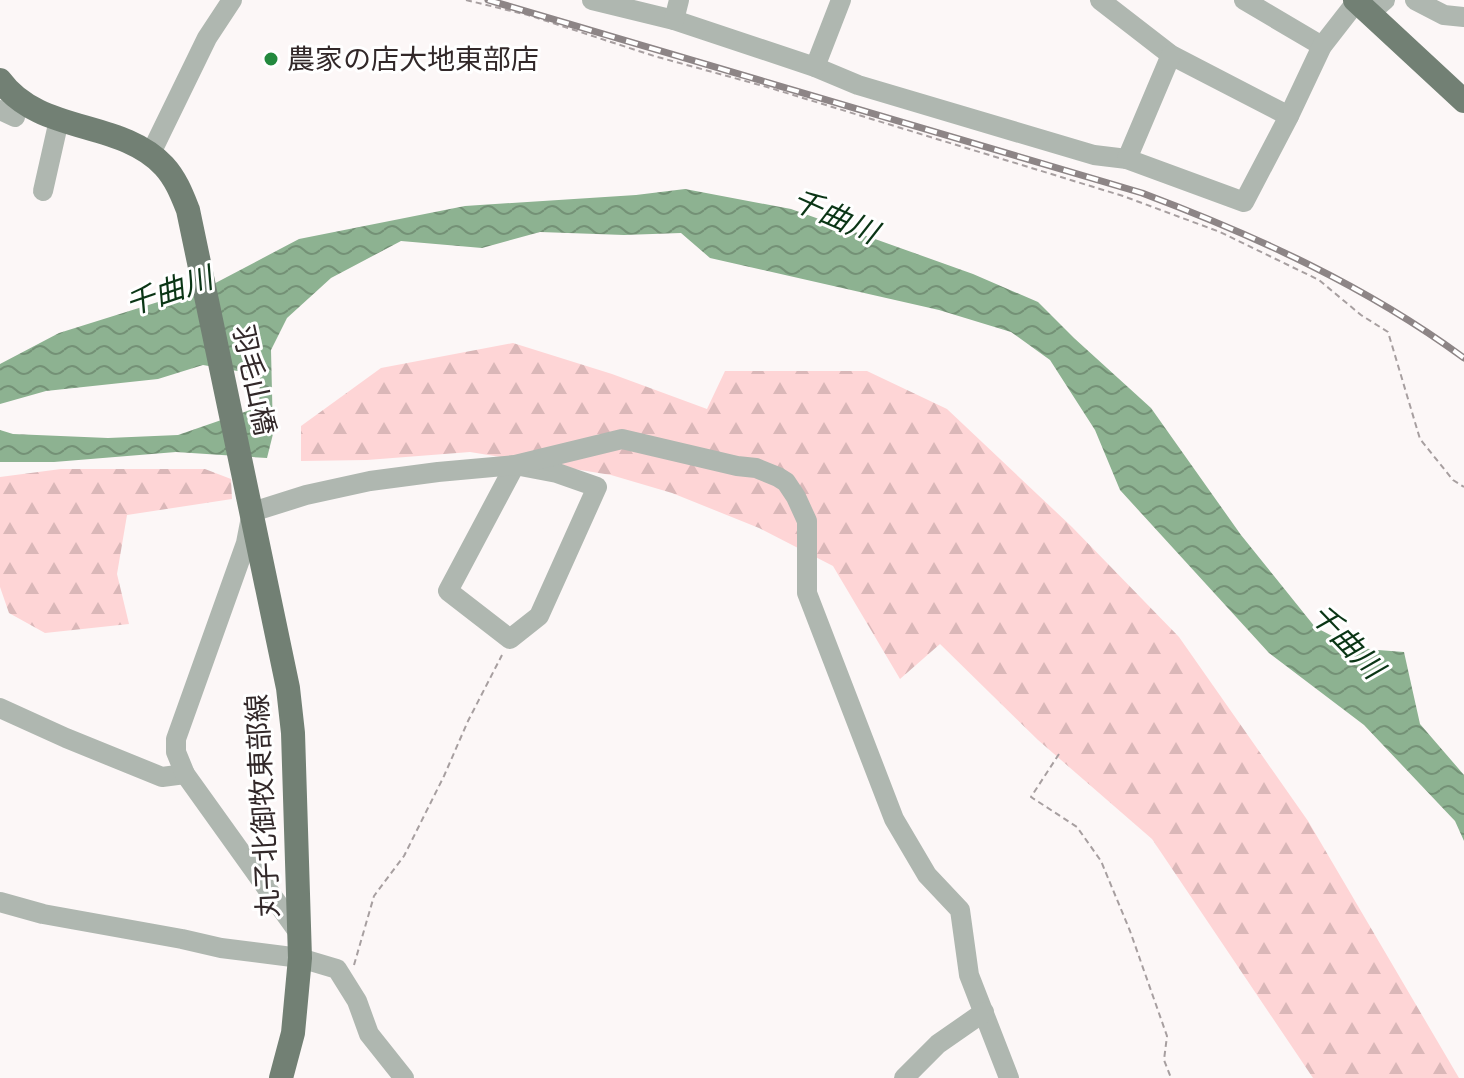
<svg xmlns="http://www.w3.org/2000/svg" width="1464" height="1078" viewBox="0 0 1464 1078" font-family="'Roboto Condensed','Noto Sans JP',sans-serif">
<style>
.forest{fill:url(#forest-firs)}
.water{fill:url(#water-waves)}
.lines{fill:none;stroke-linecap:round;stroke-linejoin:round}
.path{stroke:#a79fa0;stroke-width:2;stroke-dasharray:6 4;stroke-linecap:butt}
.minor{stroke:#afb7b0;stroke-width:20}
.major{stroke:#728074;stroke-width:24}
.rail-casing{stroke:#8d8586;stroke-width:7}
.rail{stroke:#fff;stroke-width:4;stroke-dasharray:12;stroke-linecap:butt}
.poi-dot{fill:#23893e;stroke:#fff;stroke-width:3}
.labels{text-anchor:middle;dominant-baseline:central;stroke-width:6;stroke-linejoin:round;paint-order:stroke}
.poi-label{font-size:28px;fill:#322829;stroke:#fff;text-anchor:start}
.street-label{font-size:28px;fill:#322829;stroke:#fff}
.water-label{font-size:30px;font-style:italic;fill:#0a3515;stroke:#fff}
</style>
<defs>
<pattern id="forest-firs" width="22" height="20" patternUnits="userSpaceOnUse" patternTransform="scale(2)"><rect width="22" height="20" fill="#fed5d6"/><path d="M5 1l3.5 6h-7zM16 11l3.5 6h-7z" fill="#dab7b8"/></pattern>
<pattern id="water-waves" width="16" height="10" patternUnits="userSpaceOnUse" patternTransform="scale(2)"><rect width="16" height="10" fill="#8db291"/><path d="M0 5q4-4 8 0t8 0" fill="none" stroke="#749176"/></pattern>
</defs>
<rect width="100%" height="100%" fill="#fcf7f7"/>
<!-- forest -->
<g class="forest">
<path d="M513,343L612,374L707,409L725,371H867L947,409L1072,527L1179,637L1308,821L1459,1078H1313L1152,839L1038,740L940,644L900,679L833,566L759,528L672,493L611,475L470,452L367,460L301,461V426L381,368Z"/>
<path d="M61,469H205L231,479L232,499L127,515L117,574L129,624L45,633L9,613L0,587V477Z"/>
</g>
<!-- water -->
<path class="water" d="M685,189L791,209L973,274L1038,302L1074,338L1151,408L1241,535L1315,627L1353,647L1378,650L1404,652L1420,724L1464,775V841L1455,821L1364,725L1269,653L1120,490L1095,430L1050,360L1011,332L939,310L710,258L681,233L624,235L540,232L482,248L401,241L331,278L287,318L271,350L273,434L267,458L176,452L54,462H0V430L13,434L108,438L178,435L259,407L260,375L203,365L158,379L46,391L0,404V364L59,333L158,302L185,299L299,239L465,206L636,195Z"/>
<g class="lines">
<!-- path -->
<g class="path">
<path d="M466,0L528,15L654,56L767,87L1123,196L1220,232L1319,280L1361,315L1388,332L1420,439L1453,480L1464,487"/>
<path d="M1059,754L1031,797L1077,827L1101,861L1130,931L1167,1036L1164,1060L1171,1078"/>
<path d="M354,965L374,896L404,856L444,776L468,721L502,655"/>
</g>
<!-- minor -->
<g class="minor">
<path d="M592,0L674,20L815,67L858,85L1094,155L1127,159"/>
<path d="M1100,0L1171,55L1289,116"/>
<path d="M1244,0L1322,46"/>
<path d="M1415,0L1444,15L1464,17"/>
<path d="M1370,13L1385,0"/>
<path d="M674,20L679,0"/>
<path d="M1171,55L1127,159L1244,202L1289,116L1322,46L1357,1"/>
<path d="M815,67L841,0"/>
<path d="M0,110L15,117"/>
<path d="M151,153L207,38L232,0"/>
<path d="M43,191L59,120"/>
<path d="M515,465L557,473L597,487L539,616L510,639L448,591Z"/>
<path d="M0,708L66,738L162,777L185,774"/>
<path d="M0,902L43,914L182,939L221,948L300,958L337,969L357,1001L369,1034L404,1078"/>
<path d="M301,936L185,774L176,752V739L246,543L252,512L306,495L370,481L438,472L515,465L622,439L737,466L756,468L778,477L786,482L796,497L807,521V593L894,819L927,875L960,910L969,975L1009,1078"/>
<path d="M904,1078L938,1044L984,1012"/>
</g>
<!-- major -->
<g class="major">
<path d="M1355,0L1464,101"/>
<path d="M0,80C40,135 120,119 164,166C176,179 182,195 188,210L288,688L293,733L300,958L293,1033L281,1078"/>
</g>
<defs>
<path id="rail" d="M488,0L1142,193C1256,236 1366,286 1464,358"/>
</defs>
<!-- rail casing -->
<use href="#rail" class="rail-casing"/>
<!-- rail -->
<use href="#rail" class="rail"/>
</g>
<!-- markers -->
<circle class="poi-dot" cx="271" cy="59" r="8"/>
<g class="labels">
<!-- poi labels -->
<g class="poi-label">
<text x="287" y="59">農家の店大地東部店</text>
</g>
<!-- street labels -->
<g class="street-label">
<text transform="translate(254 380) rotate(78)">羽毛山橋</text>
<text transform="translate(263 806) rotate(-93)">丸子北御牧東部線</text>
</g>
<!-- water labels -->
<g class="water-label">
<text transform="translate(835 216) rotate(24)">千曲川</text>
<text transform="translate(169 291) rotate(-19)">千曲川</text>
<text transform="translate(1347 641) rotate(46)">千曲川</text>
</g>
</g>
</svg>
